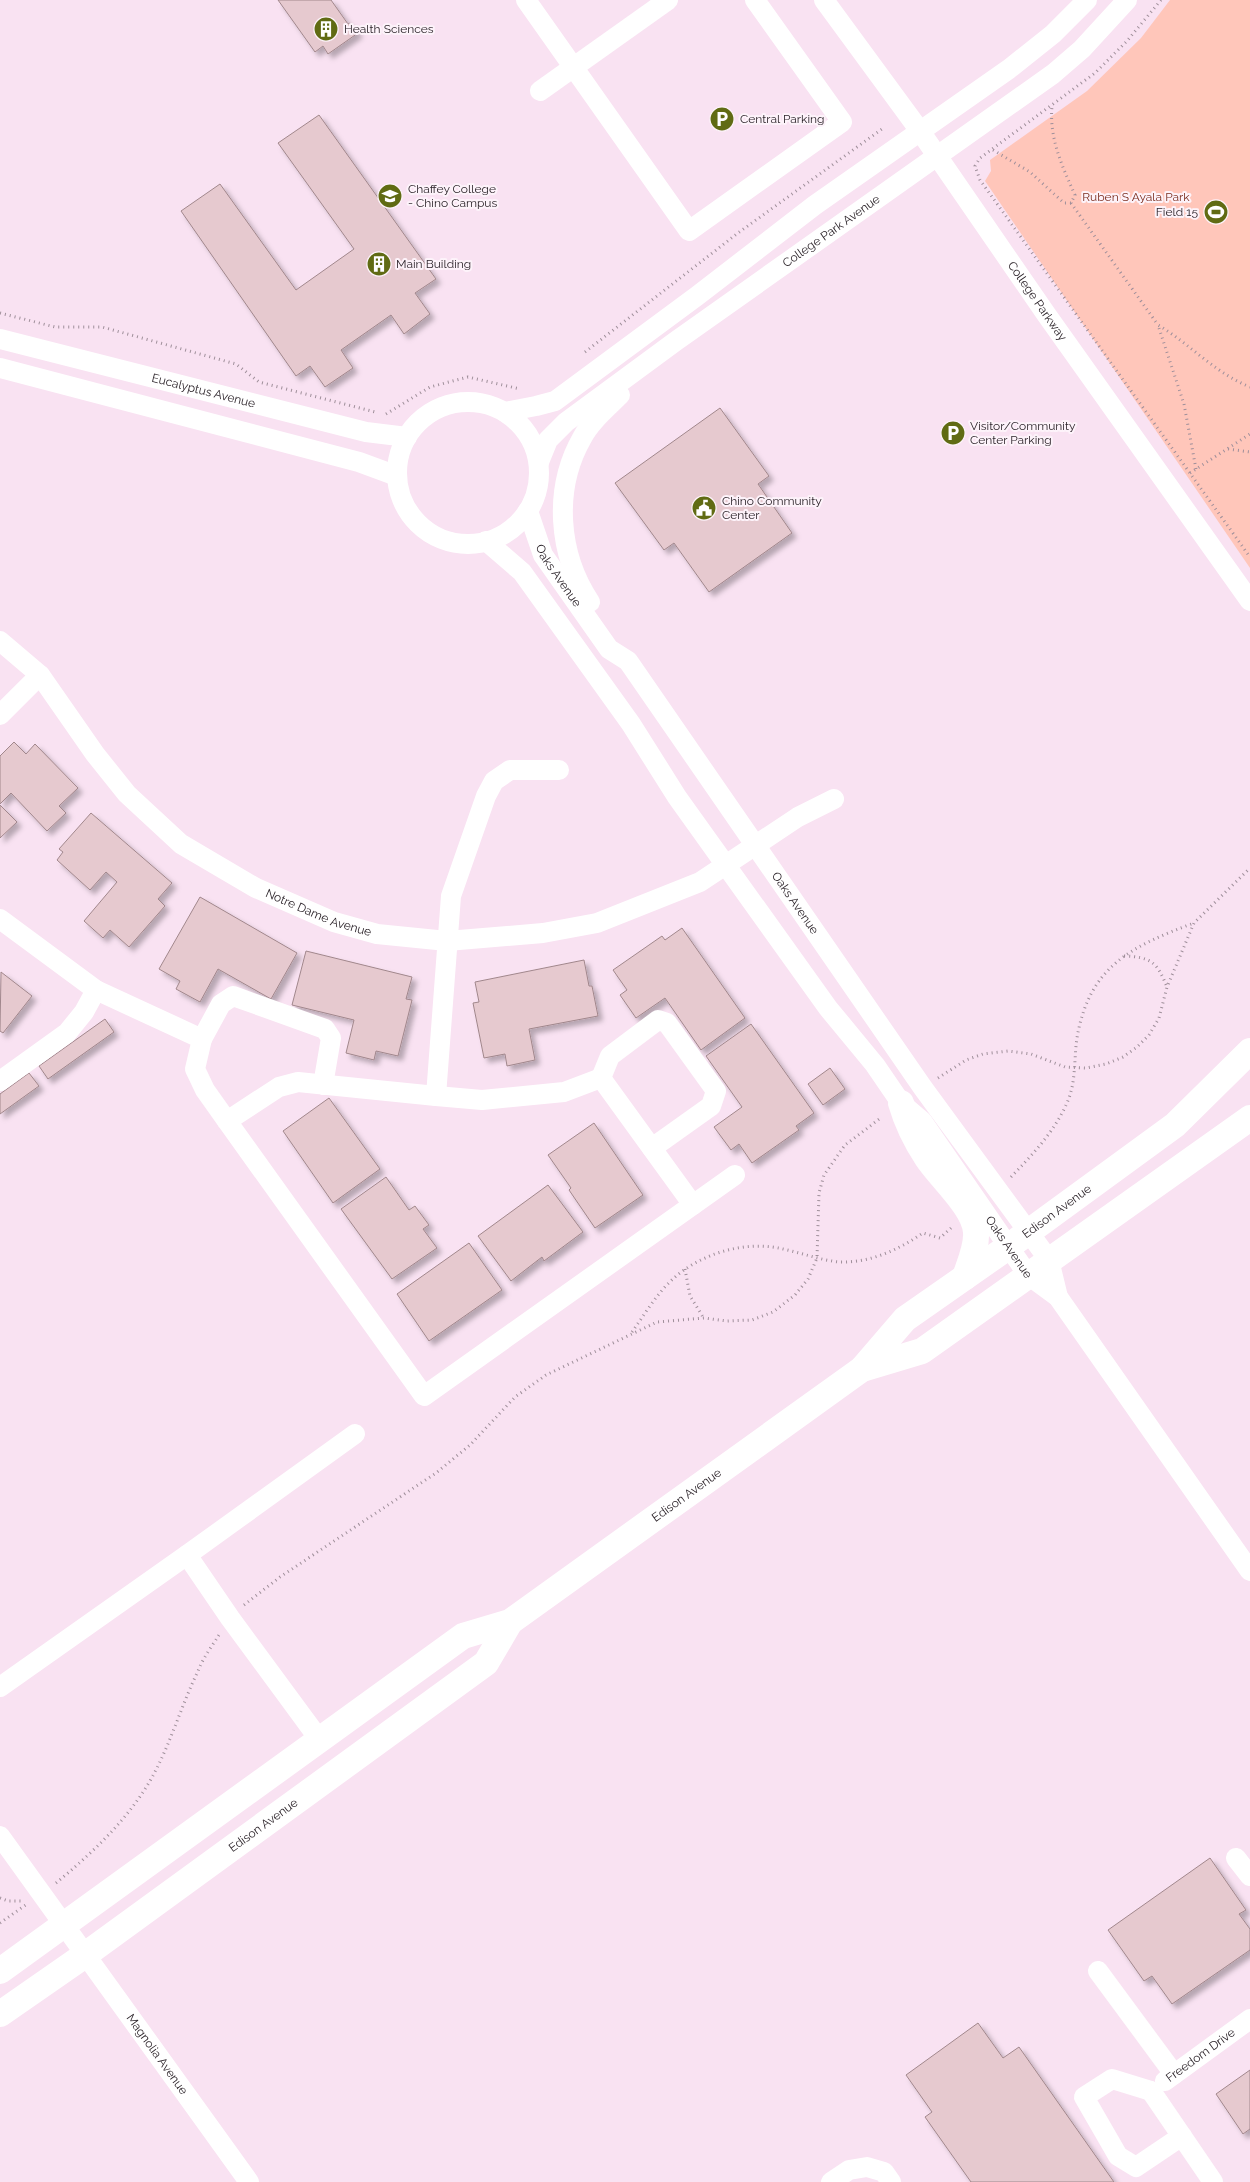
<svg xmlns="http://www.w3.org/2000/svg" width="1250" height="2182" viewBox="0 0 1250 2182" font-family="Raleway,sans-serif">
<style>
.green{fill:#ffc6ba}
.building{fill:#e6c9cf;stroke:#a1878c;filter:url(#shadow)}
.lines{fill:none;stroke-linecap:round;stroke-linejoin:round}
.path{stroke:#9f8f9a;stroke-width:3;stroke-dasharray:1 4;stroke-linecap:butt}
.minor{stroke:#fff;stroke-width:20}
.major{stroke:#fff;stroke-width:26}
.labels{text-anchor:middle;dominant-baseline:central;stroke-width:4;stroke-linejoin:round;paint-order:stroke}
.poi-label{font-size:12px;fill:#2c242a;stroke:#fdf3fa;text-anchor:start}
.park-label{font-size:12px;fill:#7b2d1e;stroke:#fdf3fa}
.street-label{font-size:12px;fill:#2c242a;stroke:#fdf3fa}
</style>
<defs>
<filter id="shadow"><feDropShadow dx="4.5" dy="4.5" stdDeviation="2.5" flood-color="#0004"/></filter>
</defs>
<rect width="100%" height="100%" fill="#f9e2f2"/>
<!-- green -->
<path class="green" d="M1170,0H1250V568L985,181L991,171L990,160L1087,91L1141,38Z"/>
<!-- building -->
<g class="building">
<path d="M278,0H331L348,24L350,23L358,33L328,54L323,46L315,52Z"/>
<path d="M319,115L436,279L415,293L430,314L404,334L391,315L341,350L353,368L325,387L310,366L296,376L181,211L220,184L296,290L354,249L278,143Z"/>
<path d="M720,408L769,476L758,484L792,533L709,592L674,543L664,550L615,483Z"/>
<path d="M14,742L26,754L35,744L78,788L59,806L66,813L47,831L11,793L0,804V756Z"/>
<path d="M0,805L17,822L0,838Z"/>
<path d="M91,813L172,883L158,899L165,906L129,947L110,930L103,938L84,921L117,882L106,872L90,890L57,860L63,852L59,849Z"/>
<path d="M200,897L297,953L271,999L218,969L200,1002L176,989L180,981L159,969Z"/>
<path d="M682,928L745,1018L701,1050L665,998L636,1018L620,995L627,990L613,970L662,936L665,940Z"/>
<path d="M306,951L412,977L406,999L412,1000L398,1056L376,1051L374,1060L346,1053L354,1020L292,1005Z"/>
<path d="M584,960L589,986H592L598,1016L529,1029L535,1060L507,1066L505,1054L484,1058L473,1003L479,1002L475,982Z"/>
<path d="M1,972L32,996L3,1033L0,1031Z"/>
<path d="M105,1019L114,1032L48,1079L39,1066Z"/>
<path d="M751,1024L814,1113L796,1126L799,1130L752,1163L739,1144L731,1150L714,1127L742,1107L706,1056Z"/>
<path d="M830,1068L845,1089L823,1105L808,1084Z"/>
<path d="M29,1073L39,1086L0,1114V1094Z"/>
<path d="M329,1098L380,1169L333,1203L283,1131Z"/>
<path d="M594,1123L643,1195L595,1228L569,1190L571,1188L548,1155Z"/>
<path d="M386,1177L409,1210L415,1206L429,1225L423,1229L437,1248L392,1279L341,1209Z"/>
<path d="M548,1185L583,1232L544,1261L542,1257L511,1281L478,1236Z"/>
<path d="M469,1243L502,1290L429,1341L397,1294Z"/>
<path d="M1210,1858L1246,1910L1239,1914L1250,1929V1950L1172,2004L1152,1976L1144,1981L1108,1930Z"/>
<path d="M978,2023L1003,2058L1019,2047L1114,2182H971L925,2117L932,2112L906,2075Z"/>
<path d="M1250,2070V2129L1243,2134L1216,2094Z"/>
</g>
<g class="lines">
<!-- path -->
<g class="path">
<path d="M1161,0L1127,41L1095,73L980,158L975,166L980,180L1250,557"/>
<path d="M993,150L1030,172L1064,203H1071L1075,195C1062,166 1049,138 1052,106"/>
<path d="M1071,203L1158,325"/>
<path d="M0,313L55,327H102L236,364L259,382L375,412"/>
<path d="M585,352L738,233L882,129"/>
<path d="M386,414L430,387L468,377L520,389"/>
<path d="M1228,449L1250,452"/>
<path d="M1196,469L1184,404L1158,325C1190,344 1215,373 1250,387"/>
<path d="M1190,473L1250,434"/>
<path d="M1124,956C1151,957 1157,962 1167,987"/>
<path d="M938,1078L966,1060L983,1054L1008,1051L1031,1054L1065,1067L1086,1068L1106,1064L1123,1057L1137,1047L1149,1035L1159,1018L1167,987L1194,923L1250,868"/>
<path d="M1011,1177C1034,1153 1057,1129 1069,1098C1076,1079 1074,1057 1077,1038C1089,966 1132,946 1194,923"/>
<path d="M685,1269L690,1296L703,1317"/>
<path d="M632,1332C645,1314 657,1293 674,1278C702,1253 746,1240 783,1249C802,1253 820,1260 839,1262C870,1263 898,1250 923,1233L940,1238L951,1228"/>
<path d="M244,1605L280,1577L436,1473L470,1445L515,1397L546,1375L657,1322L704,1318L727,1321L752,1320L773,1312L795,1295L808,1279L817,1258L819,1193L824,1175L845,1145L882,1117"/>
<path d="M56,1883C91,1854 123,1824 147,1786C169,1750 180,1708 198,1671C203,1658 212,1646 219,1635"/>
<path d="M0,1898L8,1901H24"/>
<path d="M0,1923L27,1904"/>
</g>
<!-- minor -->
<g class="minor">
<path d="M526,0L689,231L842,122L755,0"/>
<path id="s1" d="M824,0L920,131L1046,314L1250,601"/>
<path d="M540,91L668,0"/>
<path id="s2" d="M0,339L366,432L407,437"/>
<path d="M0,368L359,462L397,476"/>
<circle cx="468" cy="473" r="71"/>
<path d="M505,412L536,406L555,401L697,296L815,205L1009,69L1053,34L1087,0"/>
<path id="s3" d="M539,462L548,440L566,422L676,341L1053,74L1082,49L1127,0"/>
<path id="s4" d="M528,511L543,555L609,649L628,661L923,1088L1049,1260L1058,1297"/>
<path id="s5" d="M486,541L522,572L631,724L677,797L828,1008L875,1065L901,1103L922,1121L1028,1275L1058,1297L1250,1571"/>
<path d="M590,602C558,554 553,489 582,438C591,421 607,408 620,395"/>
<path id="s6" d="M0,641L40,675L95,754L127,794L181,844L256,888L334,922L377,934L447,941L543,933L597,923L700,882L798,817L834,799"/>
<path d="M0,715L40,675"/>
<path d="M559,770H510L494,781L486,796L451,896L436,1096L298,1082L279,1087L227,1121L424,1396L735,1175"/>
<path d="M0,919L96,990L84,1012L67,1033L0,1081"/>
<path d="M96,990L202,1039L195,1069L205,1090L227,1121"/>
<path d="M202,1039L221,1004L233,996L325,1029L331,1038L323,1085"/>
<path d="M601,1078L610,1056L658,1020L667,1023L716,1091L711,1106L652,1148"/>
<path d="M436,1096L482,1100L564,1092L601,1078L693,1205"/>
<path d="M187,1555L230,1618L319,1739"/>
<path d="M0,1687L187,1555L355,1434"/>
<path id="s7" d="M0,1836L249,2182"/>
<path d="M1236,1858L1250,1876"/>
<path d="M1098,1971L1174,2074"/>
<path id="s8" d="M1165,2081L1250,2019"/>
<path d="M1151,2091L1112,2079L1084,2097L1118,2156L1136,2167L1182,2136"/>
<path d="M1151,2091L1213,2182"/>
<path d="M831,2182L849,2170L867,2167L884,2172L891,2182"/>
</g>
<!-- major -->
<g class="major">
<path d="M901,1103C907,1124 915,1140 927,1158C941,1179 974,1207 976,1232C977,1247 970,1262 965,1277"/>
<path d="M862,1369L922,1351L1250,1118"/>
<path id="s9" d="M0,1971L463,1636L510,1622L862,1369L905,1319L1008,1247L1175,1125L1250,1051"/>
<path id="s10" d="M0,2014L85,1955L486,1663L510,1622"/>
</g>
</g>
<!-- icons -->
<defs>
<symbol id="building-disc" viewBox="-11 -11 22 22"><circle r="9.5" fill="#606b13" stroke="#fdf3fa"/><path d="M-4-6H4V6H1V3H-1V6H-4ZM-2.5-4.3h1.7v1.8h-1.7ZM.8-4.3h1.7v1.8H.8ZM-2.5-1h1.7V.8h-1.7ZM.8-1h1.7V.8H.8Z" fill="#fff"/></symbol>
<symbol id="parking-disc" viewBox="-11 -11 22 22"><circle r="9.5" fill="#606b13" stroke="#fdf3fa"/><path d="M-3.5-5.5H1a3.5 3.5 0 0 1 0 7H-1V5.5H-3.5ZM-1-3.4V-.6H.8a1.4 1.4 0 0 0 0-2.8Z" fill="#fff"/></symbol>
<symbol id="university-disc" viewBox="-11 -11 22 22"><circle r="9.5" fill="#606b13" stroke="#fdf3fa"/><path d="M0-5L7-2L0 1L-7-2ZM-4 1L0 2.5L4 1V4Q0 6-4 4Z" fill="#fff"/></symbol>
<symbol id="stadium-disc" viewBox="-11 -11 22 22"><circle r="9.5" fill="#606b13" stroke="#fdf3fa"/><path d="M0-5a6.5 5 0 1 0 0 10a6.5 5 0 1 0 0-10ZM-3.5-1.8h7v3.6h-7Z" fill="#fff"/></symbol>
<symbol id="civic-disc" viewBox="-11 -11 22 22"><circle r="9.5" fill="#606b13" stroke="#fdf3fa"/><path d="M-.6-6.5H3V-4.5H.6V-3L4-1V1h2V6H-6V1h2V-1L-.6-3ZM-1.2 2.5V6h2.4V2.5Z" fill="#fff"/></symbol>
</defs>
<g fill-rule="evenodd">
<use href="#building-disc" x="312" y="15" width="28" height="28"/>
<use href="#parking-disc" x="708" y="105" width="28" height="28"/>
<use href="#university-disc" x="376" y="182" width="28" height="28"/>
<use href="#stadium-disc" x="1202" y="198" width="28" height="28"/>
<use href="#building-disc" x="365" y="250" width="28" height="28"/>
<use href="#parking-disc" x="939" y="419" width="28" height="28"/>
<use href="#civic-disc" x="690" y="494" width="28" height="28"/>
</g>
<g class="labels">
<!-- poi labels -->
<g class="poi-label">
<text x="344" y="29">Health Sciences</text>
<text x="740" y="119">Central Parking</text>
<text x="408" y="189">Chaffey College<tspan x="408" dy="14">- Chino Campus</tspan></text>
<text x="1198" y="212" text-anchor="end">Field 15</text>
<text x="396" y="264">Main Building</text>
<text x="970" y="426">Visitor/Community<tspan x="970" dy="14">Center Parking</tspan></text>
<text x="722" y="501">Chino Community<tspan x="722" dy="14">Center</tspan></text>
</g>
<!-- park labels -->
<g class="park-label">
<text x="1136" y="197">Ruben S Ayala Park</text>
</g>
<!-- street labels -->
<g class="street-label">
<text stroke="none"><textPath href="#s3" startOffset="376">College Park Avenue</textPath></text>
<text stroke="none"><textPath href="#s1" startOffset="369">College Parkway</textPath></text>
<text stroke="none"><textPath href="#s2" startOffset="210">Eucalyptus Avenue</textPath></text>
<text stroke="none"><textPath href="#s4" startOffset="72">Oaks Avenue</textPath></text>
<text stroke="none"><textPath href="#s4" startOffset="478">Oaks Avenue</textPath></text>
<text stroke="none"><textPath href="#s6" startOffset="428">Notre Dame Avenue</textPath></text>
<text stroke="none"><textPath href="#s9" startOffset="1306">Edison Avenue</textPath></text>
<text stroke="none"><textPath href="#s5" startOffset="881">Oaks Avenue</textPath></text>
<text stroke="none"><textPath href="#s9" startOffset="838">Edison Avenue</textPath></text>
<text stroke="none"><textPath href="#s10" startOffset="324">Edison Avenue</textPath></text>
<text stroke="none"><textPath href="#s7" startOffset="269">Magnolia Avenue</textPath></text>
<text stroke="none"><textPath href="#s8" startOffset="44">Freedom Drive</textPath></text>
</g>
</g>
</svg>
